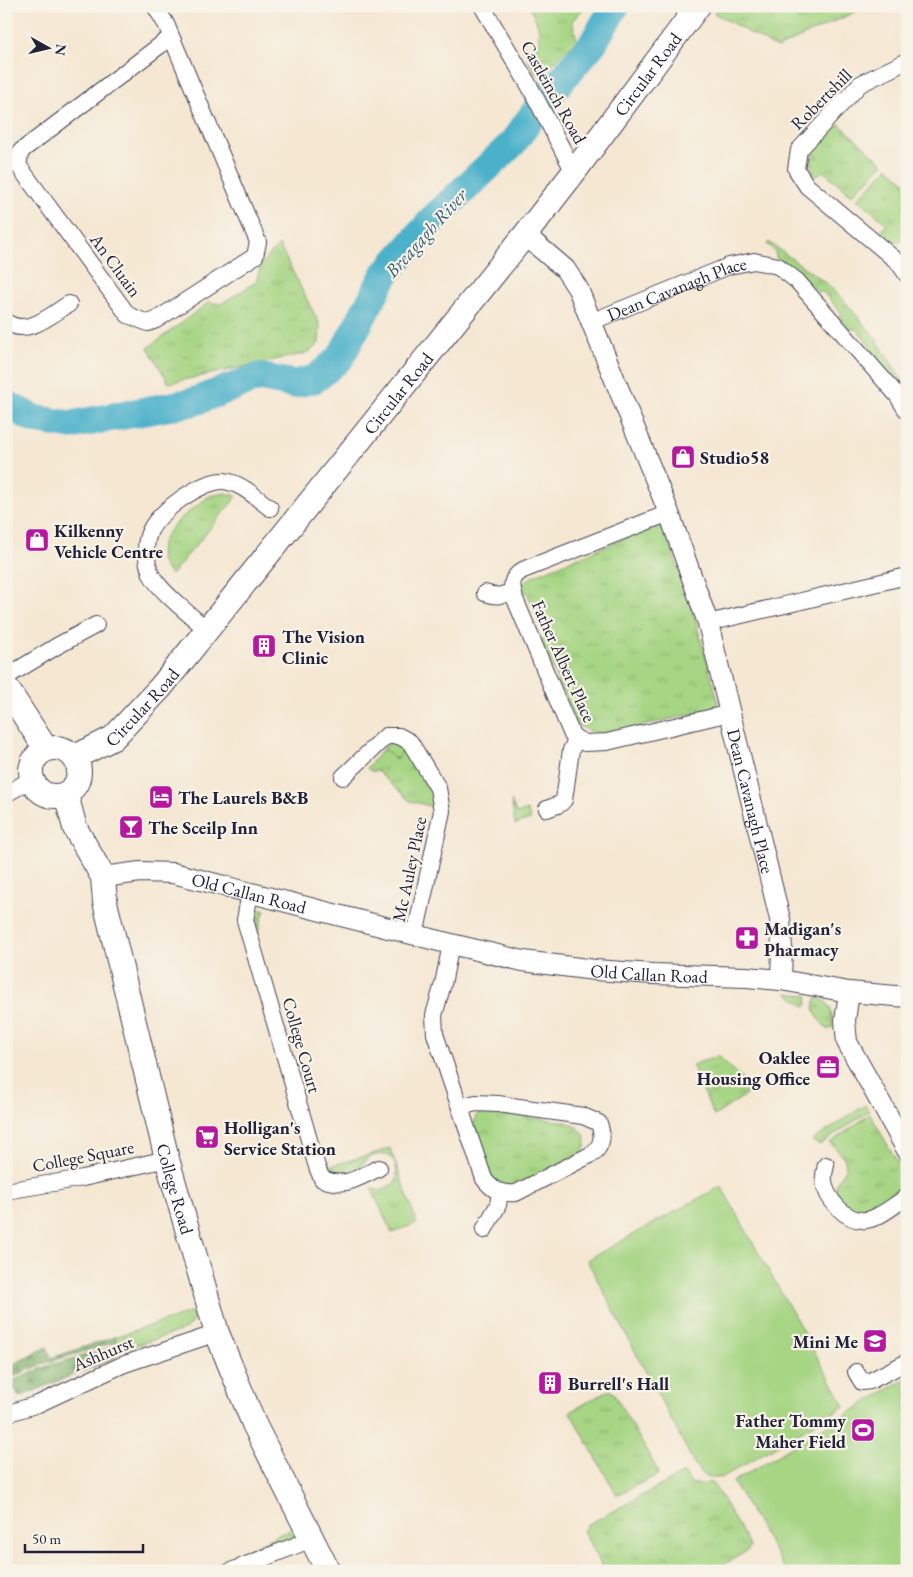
<svg xmlns="http://www.w3.org/2000/svg" width="913" height="1577" viewBox="0 0 913 1577" font-family="'EB Garamond',serif">
<style>
.grass{fill:url(#grass-tufts);stroke:#647c5f}
.forest{fill:url(#forest-firs);stroke:#536c56}
.park{fill:url(#park-crowns);stroke:#647c5f}
.garden{fill:url(#garden-furrows);stroke:#647c5f}
.pitch{fill:#a6d583;stroke:#647c5f}
.lines{fill:none;stroke-linecap:round;stroke-linejoin:round}
.river{stroke:#4bb1ca;stroke-width:29}
.minor-casing{stroke:#424052;stroke-width:18}
.tertiary-casing{stroke:#424052;stroke-width:22}
.secondary-casing{stroke:#424052;stroke-width:26}
.minor{stroke:#fff;stroke-width:16}
.tertiary{stroke:#fff;stroke-width:20}
.secondary{stroke:#fff;stroke-width:24}
.labels{text-anchor:middle;dominant-baseline:central;stroke-width:4.5;stroke-linejoin:round;paint-order:stroke}
.street-label{font-size:18px;fill:#22223b;stroke:#f7f3e8}
.poi-label{font-size:18px;font-weight:bold;fill:#22223b;stroke:#f7f3e8;text-anchor:start}
.water-label{font-size:19px;font-style:italic;fill:#325b74;stroke:#f7f3e8}
</style>
<defs>
<pattern id="grass-tufts" width="24" height="20" patternUnits="userSpaceOnUse" patternTransform="scale(1.25)"><rect width="24" height="20" fill="#a6d583"/><path d="M3 7l-1-3M5 7V3M7 7l1-3M15 17l-1-3M17 17v-4M19 17l1-3" fill="none" stroke="#8fb772"/></pattern>
<pattern id="forest-firs" width="22" height="20" patternUnits="userSpaceOnUse" patternTransform="scale(1.25)"><rect width="22" height="20" fill="#84b671"/><path d="M5 1l3.5 6h-7zM16 11l3.5 6h-7z" fill="#6c945e"/></pattern>
<pattern id="park-crowns" width="20" height="18" patternUnits="userSpaceOnUse" patternTransform="scale(1.25)"><rect width="20" height="18" fill="#a6d583"/><path d="M2 6a3 3 0 1 1 6 0M12 15a3 3 0 1 1 6 0" fill="none" stroke="#8fb772"/></pattern>
<pattern id="garden-furrows" width="10" height="10" patternUnits="userSpaceOnUse" patternTransform="scale(1.25)"><rect width="10" height="10" fill="#a6d583"/><path d="M-1 1l2-2M0 10L10 0M9 11l2-2" fill="none" stroke="#8fb772"/></pattern>
</defs>
<rect width="100%" height="100%" fill="#f7f3e8"/>
<filter id="ink" filterUnits="userSpaceOnUse"><feTurbulence type="fractalNoise" baseFrequency=".02" numOctaves="2"/><feDisplacementMap in="SourceGraphic" scale="10" xChannelSelector="R" yChannelSelector="G"/><feConvolveMatrix kernelMatrix="1 2 1 2 8 2 1 2 1" color-interpolation-filters="sRGB"/></filter>
<filter id="wash" filterUnits="userSpaceOnUse"><feTurbulence type="fractalNoise" baseFrequency=".0096" numOctaves="4" result="noise"/><feDisplacementMap in="SourceGraphic" scale="20" xChannelSelector="R" yChannelSelector="G"/><feGaussianBlur stdDeviation="1.12" result="paint"/><feColorMatrix in="noise" values="0 0 0 0 0 0 0 0 0 0 0 0 0 0 0 0 0 1.4 0 .05"/><feComposite in="paint" operator="in"/></filter>
<g filter="url(#wash)">
<rect width="100%" height="100%" fill="#f5e7d2"/>
<!-- grass -->
<g class="grass">
<path d="M528,6H586L572,21L577,40L542,74H535L527,59C545,41 541,26 528,6Z"/>
<path d="M719,6H868L777,48L714,13Z"/>
<path d="M839,124L884,164L852,195L823,171L815,177C804,152 823,141 839,124Z"/>
<path d="M888,167L907,184V235L900,242H894L881,232L887,224L857,199Z"/>
<path d="M769,242L835,290L874,336L907,388V391L893,372L888,375L867,351L871,347L857,329H849L838,317L842,313L823,292H817C805,278 795,265 777,259L775,252L767,244Z"/>
<path d="M279,245L320,325L319,343L312,350L303,354L169,383L148,348L209,302L221,304L256,282L261,264Z"/>
<path d="M225,493L237,496L171,575C145,550 172,524 194,508C199,505 204,499 210,496C214,495 221,494 225,493Z"/>
<path d="M657,525L665,529L693,612L718,700L717,706L712,709L617,732L604,734L589,731L576,724L541,642L546,635L527,592L521,591L523,584L533,576Z"/>
<path d="M407,747L435,795L438,808L410,801L377,771H371L367,768L382,750H386L390,753Z"/>
<path d="M511,801L517,814L527,810L531,820L524,822L523,821L515,825Z"/>
<path d="M258,909L265,911L261,920L257,936C253,926 250,918 258,909Z"/>
<path d="M787,993L807,995L808,997L806,1007Z"/>
<path d="M817,997C832,1002 832,1013 833,1027L831,1029H827C818,1018 810,1011 817,997Z"/>
<path d="M718,1056L753,1090L714,1116L692,1065Z"/>
<path d="M865,1105L869,1111L820,1145L812,1141Z"/>
<path d="M482,1111L566,1122C581,1128 592,1137 582,1153L514,1187L494,1183L474,1124L476,1116Z"/>
<path d="M870,1114L903,1172C902,1182 900,1193 891,1199C874,1211 855,1222 841,1200C839,1195 835,1191 836,1185C838,1176 849,1173 845,1161C843,1154 836,1149 830,1143Z"/>
<path d="M390,1148L417,1223L392,1233L371,1188L381,1191L396,1182C399,1165 393,1149 373,1156L372,1154Z"/>
<path d="M192,1312L194,1320L186,1329L128,1348L120,1345L114,1337Z"/>
<path d="M609,1390L613,1392L658,1471L657,1475L617,1495L570,1412Z"/>
<path d="M684,1473L692,1484H705L710,1482L715,1486L748,1543L750,1547L747,1551L713,1571H605L583,1531L587,1525Z"/>
<path d="M290,1529L296,1541L218,1571H202Z"/>
</g>
<!-- forest -->
<g class="forest">
<path d="M114,1337L116,1342L45,1363L6,1380V1368L47,1347L51,1358Z"/>
<path d="M111,1348L117,1357L19,1397L15,1388L6,1392V1384L47,1366Z"/>
</g>
<!-- park -->
<path class="park" d="M394,742L407,747L395,759L386,750H383L385,746Z"/>
<!-- garden -->
<path class="garden" d="M372,1154L373,1156C366,1158 365,1161 361,1166C354,1172 338,1175 329,1173L327,1167Z"/>
<!-- pitch -->
<g class="pitch">
<path d="M721,1186L845,1406L721,1478L706,1477L695,1465L587,1260Z"/>
<path d="M907,1378V1571H786L733,1482Z"/>
</g>
<g class="lines">
<!-- river -->
<path class="river" d="M6,404L34,419L71,425L193,402L259,377L294,384L315,379L340,358L385,274L436,216L512,144L541,104L593,43L615,6"/>
</g>
</g>
<g filter="url(#ink)">
<g class="lines">
<defs>
<g id="minor">
<path d="M155,6L166,24L258,242L255,256L156,320L148,323L128,315L18,165L21,151L171,37"/>
<path d="M482,6L530,87L574,172"/>
<path d="M907,61L860,84L799,150L796,169L807,186L898,262L907,275"/>
<path id="s1" d="M593,321L729,266L754,261L778,266L797,281L897,395L907,411"/>
<path d="M6,322C28,337 50,315 69,304"/>
<path d="M669,513L523,570C510,578 511,585 515,599L572,735L577,739L585,743L607,742L730,713"/>
<path d="M485,593C496,597 502,596 513,591"/>
<path d="M708,623L907,576"/>
<path d="M207,630C192,616 159,591 151,574C146,561 144,545 149,533C157,512 202,480 224,481C242,483 256,498 270,508"/>
<path d="M6,677L57,646L96,625"/>
<path d="M343,777L386,736H399L410,742L438,788L442,811L415,935"/>
<path d="M6,794L32,779"/>
<path d="M547,809L560,804L564,800L571,750L577,739"/>
<path d="M250,892L245,920L317,1167L322,1179C347,1188 357,1178 379,1168"/>
<path d="M451,944L443,984L434,1015L435,1034L484,1179C493,1191 501,1194 516,1193L594,1153C603,1143 603,1136 599,1123L583,1116L498,1104L476,1103L460,1107"/>
<path d="M826,1165C825,1170 823,1176 824,1181C826,1199 846,1222 866,1220C878,1219 897,1203 907,1197"/>
<path d="M6,1191L83,1178L167,1159"/>
<path d="M484,1230L498,1205L500,1192"/>
<path d="M856,1372L862,1382L870,1381L907,1362"/>
<path d="M6,1414L38,1404L122,1365L217,1333"/>
<path d="M231,1571L312,1539"/>
</g>
<g id="tertiary">
<path id="s2" d="M525,235L565,269L578,289L669,513L708,623L780,919L782,948L781,980"/>
<path id="s3" d="M103,877L140,872L173,873L451,944L523,961L595,970L653,974L746,977L781,980L849,992L907,997"/>
<path d="M849,992L845,1021L847,1042L907,1150"/>
</g>
<g id="secondary">
<path d="M6,687L46,749"/>
<circle cx="55" cy="772" r="24"/>
<path id="s4" d="M75,757L113,738L161,687L525,235L574,172L698,6"/>
<path id="s5" d="M66,794L75,828L103,877L105,902L167,1159L217,1333L254,1424L328,1571"/>
</g>
</defs>
<!-- minor casing -->
<use href="#minor" class="minor-casing"/>
<!-- tertiary casing -->
<use href="#tertiary" class="tertiary-casing"/>
<!-- secondary casing -->
<use href="#secondary" class="secondary-casing"/>
<!-- minor -->
<use href="#minor" class="minor"/>
<!-- tertiary -->
<use href="#tertiary" class="tertiary"/>
<!-- secondary -->
<use href="#secondary" class="secondary"/>
</g>
</g>
<!-- icons -->
<defs>
<symbol id="shop-square" viewBox="-11 -11 22 22"><rect x="-9" y="-9" width="18" height="18" rx="4" fill="#b5179e" stroke="#f7f3e8"/><path d="M-5-2.5h2.3a2.7 3.5 0 0 1 5.4 0H5L5.5 6h-11ZM-1.5-2.5h3a1.5 2.3 0 0 0-3 0Z" fill="#fff"/></symbol>
<symbol id="building-square" viewBox="-11 -11 22 22"><rect x="-9" y="-9" width="18" height="18" rx="4" fill="#b5179e" stroke="#f7f3e8"/><path d="M-4-6H4V6H1V3H-1V6H-4ZM-2.5-4.3h1.7v1.8h-1.7ZM.8-4.3h1.7v1.8H.8ZM-2.5-1h1.7V.8h-1.7ZM.8-1h1.7V.8H.8Z" fill="#fff"/></symbol>
<symbol id="hotel-square" viewBox="-11 -11 22 22"><rect x="-9" y="-9" width="18" height="18" rx="4" fill="#b5179e" stroke="#f7f3e8"/><path d="M-6-4.5h1.5V1H6V5H4.5V3h-9V5H-6ZM-4 0a1.8 1.8 0 1 1 3.6 0ZM.5 0V-2.5h3Q6-2.5 6 0Z" fill="#fff"/></symbol>
<symbol id="bar-square" viewBox="-11 -11 22 22"><rect x="-9" y="-9" width="18" height="18" rx="4" fill="#b5179e" stroke="#f7f3e8"/><path d="M-6-5H6L.8 .8V4.5H3.5V6h-7V4.5H-.8V.8Z" fill="#fff"/></symbol>
<symbol id="pharmacy-square" viewBox="-11 -11 22 22"><rect x="-9" y="-9" width="18" height="18" rx="4" fill="#b5179e" stroke="#f7f3e8"/><path d="M-2-6h4v4h4v4h-4v4h-4v-4h-4v-4h4Z" fill="#fff"/></symbol>
<symbol id="office-square" viewBox="-11 -11 22 22"><rect x="-9" y="-9" width="18" height="18" rx="4" fill="#b5179e" stroke="#f7f3e8"/><path d="M-6-3h4V-5.5h4V-3h4V5H-6ZM-1-4.5V-3h2v-1.5ZM-6 0V1H6V0Z" fill="#fff"/></symbol>
<symbol id="supermarket-square" viewBox="-11 -11 22 22"><rect x="-9" y="-9" width="18" height="18" rx="4" fill="#b5179e" stroke="#f7f3e8"/><path d="M-6-5.5h2.5l.6 2H6L4.5 2H-2.5L-4.4-4H-6ZM-1.5 3.2a1.3 1.3 0 1 0 .1 0ZM3 3.2a1.3 1.3 0 1 0 .1 0Z" fill="#fff"/></symbol>
<symbol id="school-square" viewBox="-11 -11 22 22"><rect x="-9" y="-9" width="18" height="18" rx="4" fill="#b5179e" stroke="#f7f3e8"/><path d="M0-5L7-2L0 1L-7-2ZM-4 1L0 2.5L4 1V4Q0 6-4 4Z" fill="#fff"/></symbol>
<symbol id="stadium-square" viewBox="-11 -11 22 22"><rect x="-9" y="-9" width="18" height="18" rx="4" fill="#b5179e" stroke="#f7f3e8"/><path d="M0-5a6.5 5 0 1 0 0 10a6.5 5 0 1 0 0-10ZM-3.5-1.8h7v3.6h-7Z" fill="#fff"/></symbol>
</defs>
<g fill-rule="evenodd">
<use href="#shop-square" x="669" y="443" width="28" height="28"/>
<use href="#shop-square" x="23" y="526" width="28" height="28"/>
<use href="#building-square" x="250" y="632" width="28" height="28"/>
<use href="#hotel-square" x="147" y="783" width="28" height="28"/>
<use href="#bar-square" x="117" y="813" width="28" height="28"/>
<use href="#pharmacy-square" x="733" y="924" width="28" height="28"/>
<use href="#office-square" x="814" y="1053" width="28" height="28"/>
<use href="#supermarket-square" x="193" y="1123" width="28" height="28"/>
<use href="#school-square" x="861" y="1327" width="28" height="28"/>
<use href="#building-square" x="536" y="1369" width="28" height="28"/>
<use href="#stadium-square" x="849" y="1416" width="28" height="28"/>
</g>
<g class="labels">
<!-- street labels -->
<g class="street-label">
<text stroke="none"><textPath href="#s4" startOffset="895">Circular Road</textPath></text>
<text transform="translate(554 92) rotate(61)">Castleinch Road</text>
<text transform="translate(821 99) rotate(-45)">Robertshill</text>
<text transform="translate(116 265) rotate(54)">An Cluain</text>
<text stroke="none"><textPath href="#s1" startOffset="90">Dean Cavanagh Place</textPath></text>
<text stroke="none"><textPath href="#s4" startOffset="490">Circular Road</textPath></text>
<text transform="translate(564 661) rotate(66)">Father Albert Place</text>
<text stroke="none"><textPath href="#s4" startOffset="85">Circular Road</textPath></text>
<text stroke="none"><textPath href="#s2" startOffset="618">Dean Cavanagh Place</textPath></text>
<text transform="translate(409 869) rotate(-78)">Mc Auley Place</text>
<text stroke="none"><textPath href="#s3" startOffset="149">Old Callan Road</textPath></text>
<text stroke="none"><textPath href="#s3" startOffset="558">Old Callan Road</textPath></text>
<text transform="translate(302 1045) rotate(74)">College Court</text>
<text transform="translate(83 1156) rotate(-11)">College Square</text>
<text stroke="none"><textPath href="#s5" startOffset="412">College Road</textPath></text>
<text transform="translate(103 1353) rotate(-23)">Ashhurst</text>
</g>
<!-- poi labels -->
<g class="poi-label">
<text x="700" y="457">Studio58</text>
<text x="54" y="530">Kilkenny<tspan x="54" dy="21">Vehicle Centre</tspan></text>
<text x="282" y="636">The Vision<tspan x="282" dy="21">Clinic</tspan></text>
<text x="178" y="797">The Laurels B&amp;B</text>
<text x="148" y="827">The Sceilp Inn</text>
<text x="764" y="928">Madigan's<tspan x="764" dy="21">Pharmacy</tspan></text>
<text x="810" y="1057" text-anchor="end">Oaklee<tspan x="810" dy="21">Housing Office</tspan></text>
<text x="224" y="1127">Holligan's<tspan x="224" dy="21">Service Station</tspan></text>
<text x="858" y="1341" text-anchor="end">Mini Me</text>
<text x="568" y="1383">Burrell's Hall</text>
<text x="846" y="1420" text-anchor="end">Father Tommy<tspan x="846" dy="21">Maher Field</tspan></text>
</g>
<!-- water labels -->
<g class="water-label">
<text transform="translate(426 233) rotate(-48)">Breagagh River</text>
</g>
</g>
<!-- margin -->
<rect width="913" height="1577" fill="none" stroke="#f7f3e8" stroke-width="25"/>
<!-- north arrow -->
<g transform="translate(48 48) rotate(98)" stroke="#f7f3e8" stroke-width="4" paint-order="stroke">
<path d="M0-4L9 19L0 12L-9 19Z" fill="#22223b"/>
<text y="-8" font-size="14" font-weight="bold" text-anchor="middle" fill="#22223b">N</text>
</g>
<!-- scale -->
<path d="M25 1544v8h118v-8" fill="none" stroke="#22223b" stroke-width="2.5"/>
<text x="32" y="1544" font-size="15" fill="#22223b" stroke="#f7f3e8" stroke-width="4" paint-order="stroke">50 m</text>
</svg>
